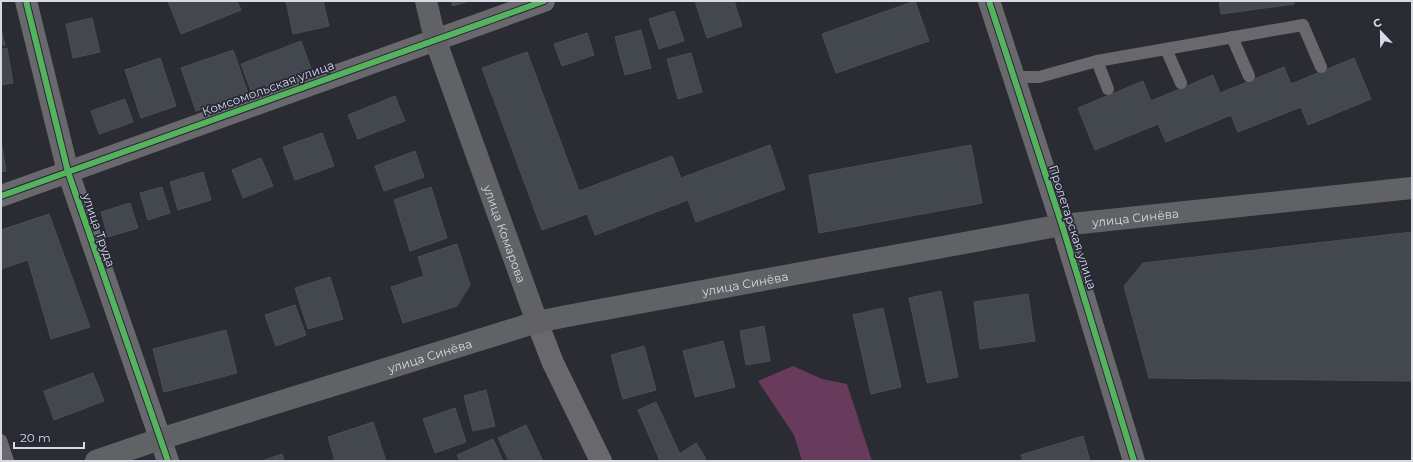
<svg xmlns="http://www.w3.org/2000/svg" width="1413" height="462" viewBox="0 0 1413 462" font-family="Montserrat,sans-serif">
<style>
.green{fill:#683b5d}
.building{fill:#43474e;stroke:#4c4f55}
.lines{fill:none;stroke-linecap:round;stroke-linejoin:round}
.lane{stroke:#69686c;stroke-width:12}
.street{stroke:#69686c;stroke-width:22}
.secondary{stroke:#616266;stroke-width:22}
.cycleway-casing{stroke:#262837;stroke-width:8}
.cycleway{stroke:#56b35d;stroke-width:6}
.labels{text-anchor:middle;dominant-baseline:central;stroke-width:3.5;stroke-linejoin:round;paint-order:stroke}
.street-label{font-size:12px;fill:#d7d9e3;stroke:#262837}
</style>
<rect width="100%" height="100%" fill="#2a2b33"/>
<!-- green -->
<path class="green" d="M793,366L822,379L847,384L872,461H802L794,435L758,381Z"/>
<!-- building -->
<g class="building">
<path d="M168,1H237L241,10L181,34Z"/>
<path d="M286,1H323L329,26L293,34Z"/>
<path d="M451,1H469L453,6Z"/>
<path d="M695,1H734L742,26L707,38Z"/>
<path d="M915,1L929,41L836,73L822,34Z"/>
<path d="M1219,1H1294V4L1221,14Z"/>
<path d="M674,11L684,41L659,49L649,19Z"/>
<path d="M92,18L100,52L73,58L66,24Z"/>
<path d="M1,29L5,45L1,46Z"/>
<path d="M641,30L651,68L625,75L615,37Z"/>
<path d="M587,33L594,55L562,66L554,44Z"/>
<path d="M301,41L314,77L254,99L241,64Z"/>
<path d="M7,48L13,83L1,85V49Z"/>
<path d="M233,50L248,93L196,111L181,68Z"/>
<path d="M527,52L579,191L672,156L681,178L770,145L785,189L696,222L688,200L595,235L587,214L542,230L482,68Z"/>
<path d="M691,53L702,92L678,99L667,59Z"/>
<path d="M160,58L176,106L141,118L125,70Z"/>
<path d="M1354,58L1371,99L1308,125L1301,107L1238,132L1231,115L1166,142L1158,124L1095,150L1078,108L1143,81L1151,101L1213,75L1220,93L1284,67L1291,84Z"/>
<path d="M395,96L405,121L358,139L348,115Z"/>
<path d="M125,99L133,122L99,134L91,111Z"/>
<path d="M322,133L334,166L295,180L283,147Z"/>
<path d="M1,141L6,171L1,172Z"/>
<path d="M971,145L982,203L819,233L809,175Z"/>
<path d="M415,151L424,177L384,191L375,166Z"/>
<path d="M261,158L273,186L243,198L232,170Z"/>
<path d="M203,172L211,200L178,210L170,182Z"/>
<path d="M162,187L170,213L148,220L140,193Z"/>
<path d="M431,187L447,238L410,251L394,200Z"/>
<path d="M130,203L138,228L108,237L101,212Z"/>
<path d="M49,214L90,327L51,339L28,260L1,269V230Z"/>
<path d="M1412,232V381L1149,378L1124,286L1143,263Z"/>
<path d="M457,244L470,285L457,306L403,323L391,287L424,276L418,257Z"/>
<path d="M330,277L343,319L308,329L295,288Z"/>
<path d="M941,291L958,377L927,383L909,298Z"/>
<path d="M1028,294L1035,341L980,349L974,302Z"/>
<path d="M295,305L306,335L276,346L265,315Z"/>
<path d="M883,308L901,387L871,394L853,315Z"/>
<path d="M764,326L770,361L746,365L740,331Z"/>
<path d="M226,330L237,373L164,392L153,349Z"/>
<path d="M723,341L735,387L695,397L683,351Z"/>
<path d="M644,346L656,390L623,399L611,355Z"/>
<path d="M93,373L104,401L54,420L44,391Z"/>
<path d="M486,390L495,426L473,431L464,396Z"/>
<path d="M656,402L683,461H660L638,410Z"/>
<path d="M455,408L466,442L435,453L423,419Z"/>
<path d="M373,422L386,461H335L328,437Z"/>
<path d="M526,425L543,461H509L498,438Z"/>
<path d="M1083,436L1090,461H1023L1021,455Z"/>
<path d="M493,439L503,461H460L457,455Z"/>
<path d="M696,443L706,459L703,461H681L678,455Z"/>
<path d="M282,454L284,461H262Z"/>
</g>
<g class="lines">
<!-- lane -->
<g class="lane">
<path d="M1232,37L1249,76"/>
<path d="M1166,49L1181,83"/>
<path d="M1097,61L1108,89"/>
<path d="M1013,77H1039L1097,61L1303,25L1321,67"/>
<path d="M1,440L8,461"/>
</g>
<!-- street -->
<g class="street">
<path d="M26,1L68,172L168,461"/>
<path d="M989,1L1062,225L1134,461"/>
<path d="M1,196L544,1"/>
<path d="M537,322L553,363L601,461"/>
</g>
<!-- secondary -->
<g class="secondary">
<path id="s1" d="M426,1L435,39L537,322"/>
<path id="s2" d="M96,461L160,439L537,322L567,316L1062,225L1412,188"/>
</g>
<defs>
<g id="cycleway">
<path d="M26,1L68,172L168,461"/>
<path d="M989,1L1062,225L1134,461"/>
<path d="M1,196L544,1"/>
</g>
</defs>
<!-- cycleway casing -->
<use href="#cycleway" class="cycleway-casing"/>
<!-- cycleway -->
<use href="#cycleway" class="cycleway"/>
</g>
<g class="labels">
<!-- street labels -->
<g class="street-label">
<text transform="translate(268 88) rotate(-20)">Комсомольская улица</text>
<text stroke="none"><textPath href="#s2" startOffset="1070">улица Синёва</textPath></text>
<text transform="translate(1073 227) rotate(72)">Пролетарская улица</text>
<text transform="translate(99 230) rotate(71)">улица Труда</text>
<text stroke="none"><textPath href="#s1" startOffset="246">улица Комарова</textPath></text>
<text stroke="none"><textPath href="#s2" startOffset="674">улица Синёва</textPath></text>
<text stroke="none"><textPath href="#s2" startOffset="350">улица Синёва</textPath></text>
</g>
</g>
<!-- border -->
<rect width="1413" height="462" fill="none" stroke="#d7d9e3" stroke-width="4"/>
<!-- north arrow -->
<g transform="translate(1381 32) rotate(338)" stroke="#262837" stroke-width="3" paint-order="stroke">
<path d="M0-3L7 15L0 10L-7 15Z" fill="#d7d9e3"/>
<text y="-6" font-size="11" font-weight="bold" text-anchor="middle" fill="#d7d9e3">С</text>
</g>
<!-- scale -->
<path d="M14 442v6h70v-6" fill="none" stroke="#d7d9e3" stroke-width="2"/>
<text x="20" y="442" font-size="12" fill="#d7d9e3" stroke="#262837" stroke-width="3" paint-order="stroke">20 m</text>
</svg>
